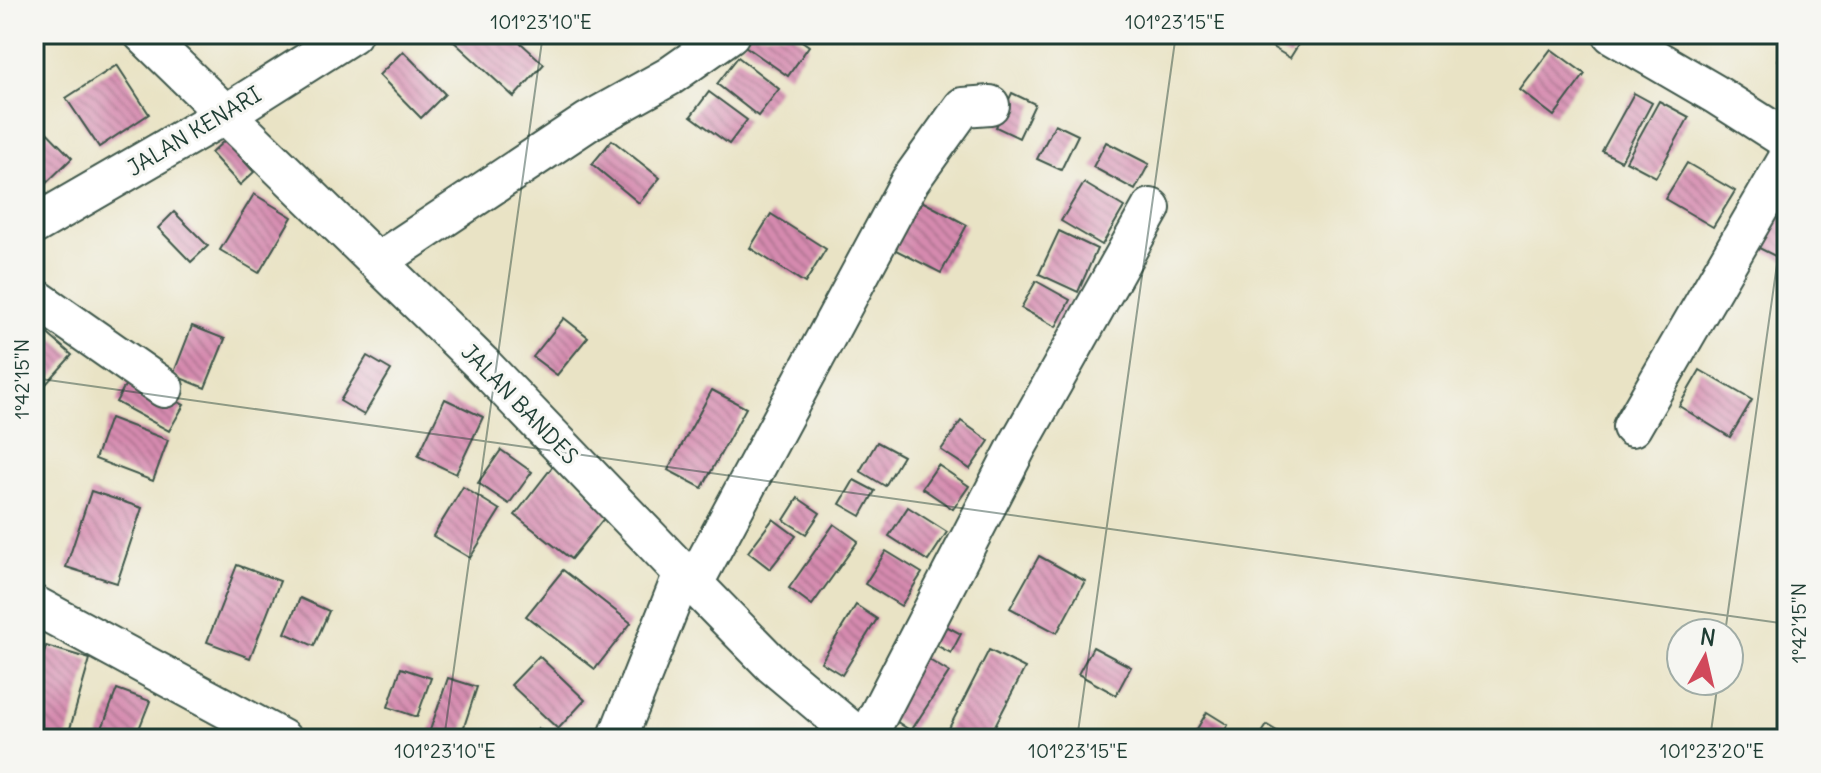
<svg xmlns="http://www.w3.org/2000/svg" width="1821" height="773" viewBox="0 0 1821 773" font-family="Delius,sans-serif">
<style>
.building{fill:url(#building-back-hatch)}
.lines{fill:none;stroke-linecap:round;stroke-linejoin:round}
.minor-casing{stroke:#3d564a;stroke-width:42}
.minor{stroke:#fff;stroke-width:38}
.ticks{fill:none;stroke:#1f3d34;stroke-width:2;stroke-opacity:0.45}
.labels{text-anchor:middle;dominant-baseline:central;stroke-width:6;stroke-linejoin:round;paint-order:stroke}
.street-label{font-size:22px;fill:#1f3d34;stroke:#f6f6f2}
.neatline{fill:none;stroke:#1f3d34;stroke-width:3}
.ticks-label{font-size:20px;text-anchor:middle;fill:#1f3d34}
</style>
<defs>
<pattern id="building-back-hatch" width="6" height="6" patternUnits="userSpaceOnUse" patternTransform="scale(2)"><rect width="6" height="6" fill="#d58aaf"/><path d="M-1 5l2 2M0 0l6 6M5-1l2 2" fill="none" stroke="#ac728f"/></pattern>
</defs>
<rect width="100%" height="100%" fill="#f6f6f2"/>
<filter id="ink" filterUnits="userSpaceOnUse"><feTurbulence type="fractalNoise" baseFrequency=".0125" numOctaves="2"/><feDisplacementMap in="SourceGraphic" scale="16" xChannelSelector="R" yChannelSelector="G"/><feConvolveMatrix kernelMatrix="1 2 1 2 8 2 1 2 1" color-interpolation-filters="sRGB"/></filter>
<filter id="wash" filterUnits="userSpaceOnUse"><feTurbulence type="fractalNoise" baseFrequency=".006" numOctaves="4" result="noise"/><feDisplacementMap in="SourceGraphic" scale="32" xChannelSelector="R" yChannelSelector="G"/><feGaussianBlur stdDeviation="1.8" result="paint"/><feColorMatrix in="noise" values="0 0 0 0 0 0 0 0 0 0 0 0 0 0 0 0 0 1.4 0 .05"/><feComposite in="paint" operator="in"/></filter>
<g filter="url(#wash)">
<rect width="100%" height="100%" fill="#e9e3c5"/>
<g id="blocks">
<!-- building -->
<g class="building">
<path d="M457,34H511L544,64L514,97L452,40Z"/>
<path d="M749,34H792L809,46L788,76L742,44Z"/>
<path d="M1269,34H1305L1290,58L1264,42Z"/>
<path d="M1787,43V65L1778,60Z"/>
<path d="M1551,49L1585,74L1554,116L1520,90Z"/>
<path d="M403,51L445,94L421,118L379,75Z"/>
<path d="M738,57L779,89L758,116L717,84Z"/>
<path d="M117,65L149,114L99,147L66,98Z"/>
<path d="M709,92L747,120L729,144L691,116Z"/>
<path d="M1012,93L1035,104L1019,138L996,127Z"/>
<path d="M1634,93L1652,103L1621,161L1602,151Z"/>
<path d="M1659,101L1689,117L1656,177L1626,161Z"/>
<path d="M34,119L72,158L36,193L34,191Z"/>
<path d="M1055,124L1078,135L1061,170L1037,159Z"/>
<path d="M225,140L254,172L240,185L211,153Z"/>
<path d="M612,140L660,178L639,203L592,164Z"/>
<path d="M1106,142L1149,164L1135,190L1093,167Z"/>
<path d="M1687,163L1735,191L1713,227L1665,199Z"/>
<path d="M1787,179V262L1753,245Z"/>
<path d="M1084,183L1124,207L1102,245L1061,221Z"/>
<path d="M254,194L292,217L259,273L220,250Z"/>
<path d="M914,197L967,225L941,273L888,246Z"/>
<path d="M174,212L208,246L191,262L158,228Z"/>
<path d="M771,214L826,249L805,283L750,248Z"/>
<path d="M1059,231L1097,249L1078,292L1039,274Z"/>
<path d="M1036,281L1070,300L1056,327L1021,308Z"/>
<path d="M564,318L588,337L557,375L533,357Z"/>
<path d="M36,324L72,355L39,392L34,388V326Z"/>
<path d="M192,326L225,339L205,388L173,375Z"/>
<path d="M367,356L391,370L364,415L340,401Z"/>
<path d="M1700,370L1752,400L1730,437L1679,406Z"/>
<path d="M130,376L184,405L169,431L116,402Z"/>
<path d="M712,390L746,408L702,488L668,470Z"/>
<path d="M445,399L483,417L456,474L418,456Z"/>
<path d="M110,418L168,440L153,481L95,459Z"/>
<path d="M961,421L989,441L970,469L941,450Z"/>
<path d="M877,442L903,456L885,486L860,471Z"/>
<path d="M501,450L532,472L509,504L478,483Z"/>
<path d="M938,465L969,486L953,509L922,488Z"/>
<path d="M553,466L610,511L571,559L515,515Z"/>
<path d="M854,480L875,491L861,516L840,504Z"/>
<path d="M463,487L500,510L470,558L433,536Z"/>
<path d="M91,491L142,508L117,583L66,567Z"/>
<path d="M798,498L820,513L806,534L784,520Z"/>
<path d="M908,507L947,532L928,561L889,536Z"/>
<path d="M773,519L796,536L770,569L748,552Z"/>
<path d="M834,524L858,541L812,605L789,588Z"/>
<path d="M886,551L922,573L901,606L865,584Z"/>
<path d="M1039,556L1085,581L1057,633L1010,608Z"/>
<path d="M237,565L280,581L250,658L207,642Z"/>
<path d="M563,570L631,623L595,669L526,616Z"/>
<path d="M300,598L329,611L314,646L285,633Z"/>
<path d="M856,605L877,619L842,675L821,662Z"/>
<path d="M935,620L961,634L951,653L924,639Z"/>
<path d="M46,646L90,659L67,739L34,730V688Z"/>
<path d="M1093,647L1131,667L1116,695L1078,674Z"/>
<path d="M989,650L1025,668L988,739H952L945,736Z"/>
<path d="M921,655L949,672L911,731L884,713Z"/>
<path d="M539,656L585,700L558,729L511,685Z"/>
<path d="M401,668L431,678L417,717L388,707Z"/>
<path d="M448,678L477,687L460,739H427Z"/>
<path d="M117,689L150,701L135,739H98Z"/>
<path d="M1207,712L1228,725L1220,739H1191Z"/>
<path d="M1267,725L1290,739H1258Z"/>
<path d="M538,728L555,739H531Z"/>
</g>
</g>
</g>
<g filter="url(#ink)">
<use href="#blocks" fill-opacity="0" stroke="#3d564a" stroke-width="2"/>
<g class="lines">
<defs>
<g id="minor">
<path d="M143,34L482,364L683,573L617,739"/>
<path d="M1612,34L1715,94L1787,140"/>
<path d="M34,225L224,115L352,34"/>
<path d="M379,261L589,121L670,76L730,34"/>
<path d="M34,297L164,388"/>
<path d="M1632,427L1787,160"/>
<path d="M683,573L773,665L861,739"/>
<path d="M694,583L910,181L963,107L990,105"/>
<path d="M34,605L282,739"/>
<path d="M866,739L1018,445L1151,208"/>
</g>
</defs>
<!-- minor casing -->
<use href="#minor" class="minor-casing"/>
<!-- minor -->
<use href="#minor" class="minor"/>
</g>
</g>
<!-- ticks -->
<path class="ticks" d="M34,378L1787,624M1725,633L1787,193M444,739L543,34M1077,739L1176,34M1710,739L1718,681"/>
<g class="labels">
<!-- street labels -->
<g class="street-label">
<text transform="translate(194 131) rotate(-31)">JALAN KENARI</text>
<text transform="translate(520 404) rotate(46)">JALAN BANDES</text>
</g>
</g>
<!-- margin -->
<rect width="1821" height="773" fill="none" stroke="#f6f6f2" stroke-width="88"/>
<!-- north arrow -->
<g transform="translate(1705 657) rotate(8)"><circle r="38" fill="#f6f6f2" stroke="#a0aca6" stroke-width="2"/>
<path d="M0-6L14 30L0 20L-14 30Z" fill="#d1495b"/>
<text y="-12" font-size="22" font-weight="bold" text-anchor="middle" fill="#1f3d34">N</text>
</g>
<rect x="44" y="44" width="1733" height="685" class="neatline"/>
<g class="ticks-label">
<text x="541" y="29">101°23'10"E</text>
<text x="1175" y="29">101°23'15"E</text>
<text transform="translate(22 379) rotate(-90)" y="7">1°42'15"N</text>
<text transform="translate(1799 623) rotate(-90)" y="7">1°42'15"N</text>
<text x="445" y="758">101°23'10"E</text>
<text x="1078" y="758">101°23'15"E</text>
<text x="1712" y="758">101°23'20"E</text>
</g>
</svg>
